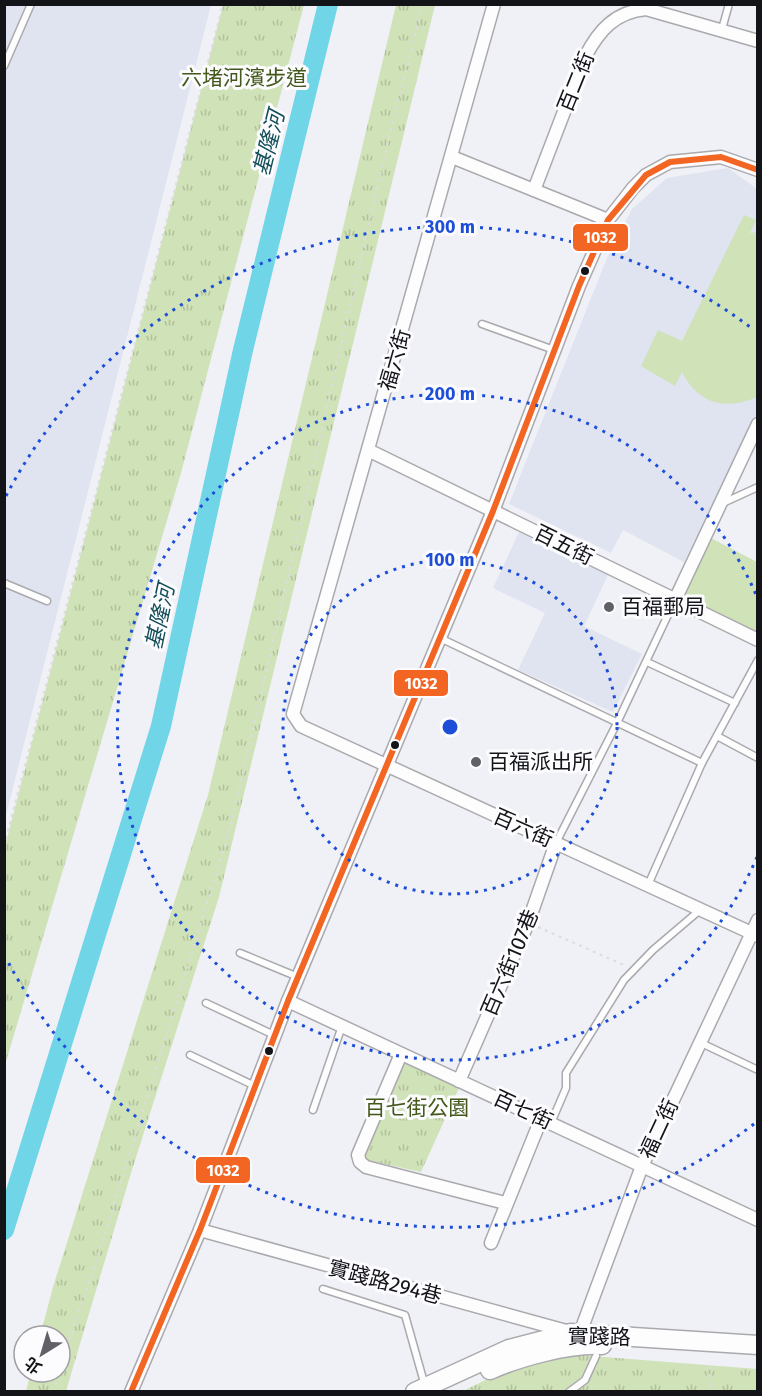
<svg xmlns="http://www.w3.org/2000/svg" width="762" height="1396" viewBox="0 0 762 1396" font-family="'Fira Sans','Noto Sans TC',sans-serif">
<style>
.built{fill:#e0e3f0}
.park{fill:url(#park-tufts)}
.garden{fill:#d0e2b7}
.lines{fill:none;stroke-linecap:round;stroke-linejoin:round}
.river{stroke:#71d5e8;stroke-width:20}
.lane-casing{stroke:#aaaaae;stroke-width:9}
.street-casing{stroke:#aaaaae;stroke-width:15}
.secondary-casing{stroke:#aaaaae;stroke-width:21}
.path{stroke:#dcdcde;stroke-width:2;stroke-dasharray:3 4.5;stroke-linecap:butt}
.lane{stroke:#fdfdfe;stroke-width:6}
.street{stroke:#fdfdfe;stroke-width:12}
.secondary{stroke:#fdfdfe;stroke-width:18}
.bus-1-casing{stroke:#fcfcff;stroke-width:10}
.bus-1{stroke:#f26522;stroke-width:6}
.ring{fill:none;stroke:#1d4ed8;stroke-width:3;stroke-dasharray:3 6}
.bus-dot{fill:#131418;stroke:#fcfcff;stroke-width:2}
.poi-dot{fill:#606166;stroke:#fcfcff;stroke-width:2}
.labels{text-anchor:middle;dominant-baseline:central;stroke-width:6;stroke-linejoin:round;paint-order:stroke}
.park-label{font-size:21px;fill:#43581a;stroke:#fcfcff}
.street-label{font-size:21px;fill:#131418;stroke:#fcfcff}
.poi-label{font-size:21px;fill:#131418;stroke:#fcfcff;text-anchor:start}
.water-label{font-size:22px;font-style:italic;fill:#144f59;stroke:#fcfcff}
.centre{fill:#1d4ed8;stroke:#fcfcff;stroke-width:3}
.ring-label{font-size:18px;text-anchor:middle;font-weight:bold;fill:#1d4ed8;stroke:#fcfcff;stroke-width:6;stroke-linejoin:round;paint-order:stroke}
.line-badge{stroke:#fcfcff;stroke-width:2}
.badge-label{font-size:16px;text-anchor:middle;font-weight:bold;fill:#fff}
</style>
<defs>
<pattern id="park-tufts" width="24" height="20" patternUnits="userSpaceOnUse" patternTransform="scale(1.5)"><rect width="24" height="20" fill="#d0e2b7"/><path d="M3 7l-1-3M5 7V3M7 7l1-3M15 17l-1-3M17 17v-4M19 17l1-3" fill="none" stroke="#b2c19d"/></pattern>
</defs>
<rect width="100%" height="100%" fill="#f0f1f7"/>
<!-- built -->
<g class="built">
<path d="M5,5H211L5,819Z"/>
<path d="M728,168L757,189V416L684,562L623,530L611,553L509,504L607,258L632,209L667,178Z"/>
<path d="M519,532L608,575L584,626L642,654L613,712L518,670L545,613L493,588Z"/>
</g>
<!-- park -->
<g class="park">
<path d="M223,5H304L181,473L5,1065V846Z"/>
<path d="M396,5H435L219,897L131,1173L66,1391H26L31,1372H60V1336H40L53,1287L208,795Z"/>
<path d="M403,1062L459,1088L421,1172L362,1159Z"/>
<path d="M579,1355L757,1369V1391L461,1392L504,1371Z"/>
</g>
<!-- garden -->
<g class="garden">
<path d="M744,215L756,220L750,233L757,232V397C726,411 698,404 682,372L675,386L641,366L658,330L682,341Z"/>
<path d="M707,536L757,562V640L675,600Z"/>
</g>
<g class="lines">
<!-- river -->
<path class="river" d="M4,1230L161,726L243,350L328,4"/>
<defs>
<g id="lane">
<path d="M722,29L729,4"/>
<path d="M4,66L31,4"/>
<path d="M482,324L554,350"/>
<path d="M723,503L758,487"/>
<path d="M4,583L47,601"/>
<path d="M440,638L702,763"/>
<path d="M647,662L735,703"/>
<path d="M717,736L758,758"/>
<path d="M556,843L617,723L675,600"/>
<path d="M648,885L702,763L758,660"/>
<path d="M240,953L298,977"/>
<path d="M206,1003L274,1035"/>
<path d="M699,1042L758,1070"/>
<path d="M190,1055L255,1086"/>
<path d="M313,1110L342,1026"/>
<path d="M551,1123L566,1088V1073L624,980L653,950L700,910"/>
<path d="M323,1289L405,1315L425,1386"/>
<path d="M569,1392L585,1380L596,1356"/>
</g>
<g id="street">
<path d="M494,4L293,714L301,726L758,936"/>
<path d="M452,157L608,220"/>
<path d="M534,190L585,57C599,30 615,12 646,9L758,41"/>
<path d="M370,451L758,640"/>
<path d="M675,600L758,424"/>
<path d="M288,1001L758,1220"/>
<path d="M401,1054L358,1155L360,1162L366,1167L505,1203"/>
<path d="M459,1081L528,923L556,843"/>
<path d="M200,1230L570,1332"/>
<path d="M491,1243L541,1119"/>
<path d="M582,1338L580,1333L642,1166L758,920"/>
<path d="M131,1392L200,1230L288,1001L493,511L579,286L608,220L633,188L646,175L670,162L721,157L758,170"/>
</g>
<g id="secondary">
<path d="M490,1370C519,1357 570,1343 602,1345"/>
<path d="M415,1392L509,1349L571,1333L758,1345"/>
</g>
</defs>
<!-- lane casing -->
<use href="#lane" class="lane-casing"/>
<!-- street casing -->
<use href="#street" class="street-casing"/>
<!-- secondary casing -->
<use href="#secondary" class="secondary-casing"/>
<!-- path -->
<g class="path">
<path d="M4,846L223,4"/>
<path d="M538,927L626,966"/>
<path d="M60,1369L106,1231L231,825L388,141L423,4"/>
<path d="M709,1385L718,1392"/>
<path d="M53,1392L59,1372"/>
<path d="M709,1392L710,1362"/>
</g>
<!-- lane -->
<use href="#lane" class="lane"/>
<!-- street -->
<use href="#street" class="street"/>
<!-- secondary -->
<use href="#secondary" class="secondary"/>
<defs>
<path id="bus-1" d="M131,1392L200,1230L288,1001L493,511L579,286L608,220L646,175L670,162L721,157L758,170"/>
</defs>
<!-- bus-1 casing -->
<use href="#bus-1" class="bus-1-casing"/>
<!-- bus-1 -->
<use href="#bus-1" class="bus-1"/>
</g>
<!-- distance rings -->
<g class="ring">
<circle cx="450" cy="727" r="167"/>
<path d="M757 857A333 333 0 1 1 757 597"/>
<path d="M754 1124A500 500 0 0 1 6 958M6 496A500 500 0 0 1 754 330"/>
</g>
<!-- markers -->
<g class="bus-dot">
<circle cx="585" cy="271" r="5"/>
<circle cx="395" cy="745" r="5"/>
<circle cx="269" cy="1051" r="5"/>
</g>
<g class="poi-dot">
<circle cx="609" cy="607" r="6"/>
<circle cx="476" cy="762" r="6"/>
</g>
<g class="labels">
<!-- park labels -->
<g class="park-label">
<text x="244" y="78">六堵河濱步道</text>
<text x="417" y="1108">百七街公園</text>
</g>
<!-- street labels -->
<g class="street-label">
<text transform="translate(576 82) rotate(-68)">百二街</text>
<text transform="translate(395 360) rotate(-74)">福六街</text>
<text transform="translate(564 545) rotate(26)">百五街</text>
<text transform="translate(523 828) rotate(24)">百六街</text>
<text transform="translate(510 963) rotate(-67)">百六街107巷</text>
<text transform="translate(523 1110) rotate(25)">百七街</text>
<text transform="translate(659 1129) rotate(-65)">福二街</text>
<text transform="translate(385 1282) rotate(15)">實踐路294巷</text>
<text transform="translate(599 1337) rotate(1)">實踐路</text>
</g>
<!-- poi labels -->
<g class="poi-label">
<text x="621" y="607">百福郵局</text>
<text x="488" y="762">百福派出所</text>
</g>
<!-- water labels -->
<g class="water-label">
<text transform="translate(269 143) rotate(-76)">基隆河</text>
<text transform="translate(160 617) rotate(-78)">基隆河</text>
</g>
</g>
<circle cx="450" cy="727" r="9" class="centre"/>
<g class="ring-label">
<text x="450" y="233">300 m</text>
<text x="450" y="400">200 m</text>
<text x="450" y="566">100 m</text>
</g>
<g class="line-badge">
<rect x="572" y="223" width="57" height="29" rx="6" fill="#f26522"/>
<rect x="393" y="669" width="56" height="28" rx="6" fill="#f26522"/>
<rect x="195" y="1156" width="56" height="28" rx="6" fill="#f26522"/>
</g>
<g class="badge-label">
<text x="600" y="243">1032</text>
<text x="421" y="689">1032</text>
<text x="223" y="1176">1032</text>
</g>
<!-- border -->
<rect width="762" height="1396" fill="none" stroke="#131418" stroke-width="12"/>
<!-- north arrow -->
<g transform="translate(42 1354) rotate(217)"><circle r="28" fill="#fcfcff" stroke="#9f9fa3" stroke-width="1.5"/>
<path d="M0-4.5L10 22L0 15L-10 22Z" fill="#606166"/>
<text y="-9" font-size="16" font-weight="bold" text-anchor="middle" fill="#131418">北</text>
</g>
</svg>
